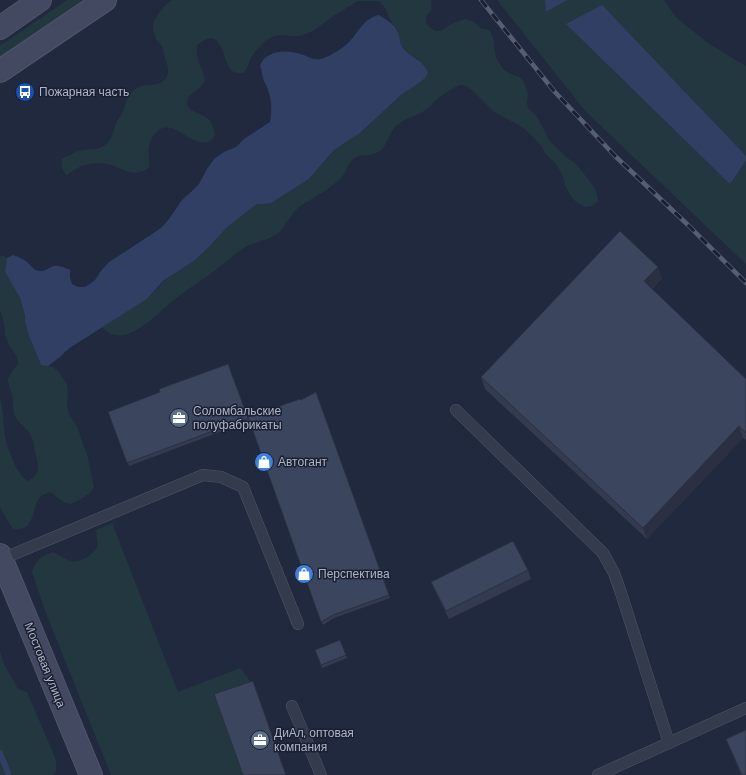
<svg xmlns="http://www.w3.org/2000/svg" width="746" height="775" viewBox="0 0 746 775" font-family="'DM Sans',sans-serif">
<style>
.green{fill:#22373f}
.water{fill:#313f64}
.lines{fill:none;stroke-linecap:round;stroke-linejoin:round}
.stream{stroke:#313f64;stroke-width:6}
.service-casing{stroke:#505668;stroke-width:12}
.secondary-casing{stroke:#505668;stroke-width:24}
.service{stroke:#343b4d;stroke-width:11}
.secondary{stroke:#424961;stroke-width:22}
.rail-casing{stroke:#565e75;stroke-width:4.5}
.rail{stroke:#1a2032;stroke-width:3;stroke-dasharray:9;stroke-linecap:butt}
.wall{fill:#343b51}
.shaded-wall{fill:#2a3042}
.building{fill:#3c455e;stroke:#2a3042}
.labels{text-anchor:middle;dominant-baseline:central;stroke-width:3;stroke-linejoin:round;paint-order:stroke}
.poi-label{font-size:12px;fill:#b0b6c9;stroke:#1a2032;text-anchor:start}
.street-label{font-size:12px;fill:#b0b6c9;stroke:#1a2032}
</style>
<rect width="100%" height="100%" fill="#20293e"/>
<!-- green -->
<g class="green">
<path d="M67,0H90L0,62V46Z"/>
<path d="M172,0H431C432,8 433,10 426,16V21L428,26L432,29L437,31L442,30L453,23L465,19L474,22L482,29H486L490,31L494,41L495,52L496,57L503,69L507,72L521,78L524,82L528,93L527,104L529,109L536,115L550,141L566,157L575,163L589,180L595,189L597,194L598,201L592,206L585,207L575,201L571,196L565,186L564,180L562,174L556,164L545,153L542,147L532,136L522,127L494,112L472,90L466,86L460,85C451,89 442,95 435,101C432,104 431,106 428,108C419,116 406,117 396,126C389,133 388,144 380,151C371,158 362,153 355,158C347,163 347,172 341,178C334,185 325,191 317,196C311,200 304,203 299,207C291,214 287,224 280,231C271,240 258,241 247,246C240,250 234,256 227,261C223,264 219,266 216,270C201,281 186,290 173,301C155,315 124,352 102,327L147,299L163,282L169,277L194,261L216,240L220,234L226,228L257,204H264L271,203L309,179L334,150L360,133L401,95L419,83V60C412,56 402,49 399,40C398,36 399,32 396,28C394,25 392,24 390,20C387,12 386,8 379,1H358L332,17L313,31L300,36H292L279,35L272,37L265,41L255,52L250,59L248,66L244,73C242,73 240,74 237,73C219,70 228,21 197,45C195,59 203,67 205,81L199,88L188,97L187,105L191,110L204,116L210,120L213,127L215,135L211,141C207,142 204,143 199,142C185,139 169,117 155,134C147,143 148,156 150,167C133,178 128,171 111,165C107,164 103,163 99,163C95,163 89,164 86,165C79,166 72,172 66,175C62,169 60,166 62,159C68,155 77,151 84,150C93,148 96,151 105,145C112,140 113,132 116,124C117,120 120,117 122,114C126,105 127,95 135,89C146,81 160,90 167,76C170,68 166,63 164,55C163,53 164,51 163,49C162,45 158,42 156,39C154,34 152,26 154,21C154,20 157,16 157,16C161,9 165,5 172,0Z"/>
<path d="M497,0H664L677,18L708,43L746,66V264L586,112Z"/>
<path d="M0,256H3L7,258L5,272L20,298L25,316V322L29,336L41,365L53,367L59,372L67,384L68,392L67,406L69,414L77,426L84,447L87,454L94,487L90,493L78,501L71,504L65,503L50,492C47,493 44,494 41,496C30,508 37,532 13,529L6,518L0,507V398C4,412 3,427 6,441C6,445 8,447 9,450C14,462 17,474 28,481C41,473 38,467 36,455C34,447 34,441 30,434C26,428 20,424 16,418C12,412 14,406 13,400C13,393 7,385 8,379C9,375 16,367 18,363L17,357L10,347L5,335L4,323L0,310Z"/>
<path d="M112,523L178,692L240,668L255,687L243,775H111L44,608L32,572C35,560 42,556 53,552C58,554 66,559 70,561C82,563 92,555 98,546L96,530Z"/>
<path d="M0,651L3,662L18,689L27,692L56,760V771L53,775H0Z"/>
</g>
<!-- water -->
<g class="water">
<path d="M545,0H567L546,12Z"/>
<path d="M602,5L746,156V160L730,184L566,24Z"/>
<path d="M379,15C388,21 397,25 399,36C400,40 400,44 403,48C411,58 422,59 428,72L425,78L419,83L401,95L360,133L334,150L309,179L271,203L264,204H257L226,228L211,245L194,261L169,277L163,281L147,299L71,347L65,352L60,357L48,366L41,365L29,336L25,322V316L20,298L5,272L7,258L13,255C18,257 24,259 27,262C31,266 34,271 40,271C45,272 49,267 54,266C59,265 65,268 70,270V277L72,284L78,287H85L90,284L95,280L101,271L109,262L120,255L161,228L169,219L182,200L191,192L199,184L207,169L214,159L224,152L236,147L244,139L270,122C272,111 272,101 268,90C267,86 264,82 263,78C262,74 262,70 260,66C263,59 264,58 270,55C280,49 294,52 304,55C310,58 314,60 321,59C329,57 345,47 350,41C360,30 363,19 379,15Z"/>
</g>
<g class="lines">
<!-- stream -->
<path class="stream" d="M0,753L8,773"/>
<defs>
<g id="service">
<path d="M456,410L603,553L614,573L621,593L669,743"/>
<path d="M2,559L203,475L221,477L243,487L298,624"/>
<path d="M292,706L321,775"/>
<path d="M598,775L746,708"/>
</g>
<g id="secondary">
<path d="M0,28L40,0"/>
<path d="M0,71L105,0"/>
<path d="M0,555L91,775"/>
</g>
</defs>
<!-- service casing -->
<use href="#service" class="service-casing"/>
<!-- secondary casing -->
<use href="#secondary" class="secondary-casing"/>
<!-- service -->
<use href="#service" class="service"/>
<!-- secondary -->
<use href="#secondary" class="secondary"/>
<defs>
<path id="rail" d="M481,0L554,91L615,156L688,225L746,283"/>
</defs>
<!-- rail casing -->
<use href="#rail" class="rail-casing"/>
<!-- rail -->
<use href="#rail" class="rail"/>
</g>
<!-- wall -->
<g class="wall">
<path d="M662,278L652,289L746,379V440L743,438L647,539L485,389L481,377Z"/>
<path d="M228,364L249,421L129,466L108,412L160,392Z"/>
<path d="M316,392L390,598L334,618L323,625L248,417L301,400Z"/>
<path d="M528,570L531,579L449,619L435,591L431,582Z"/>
<path d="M340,640L347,658L322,668L315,650Z"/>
<path d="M726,739L746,775H741Z"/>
</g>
<!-- shaded-wall -->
<g class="shaded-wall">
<path d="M658,267L662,278L648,292L644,281Z"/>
<path d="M739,426L743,438L647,539L643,528Z"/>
</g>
<!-- building -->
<g class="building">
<path d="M620,231L658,267L644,281L746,379V433L739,426L643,528L481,377Z"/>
<path d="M228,364L248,418L127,463L108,412L160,392L159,389Z"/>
<path d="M316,392L389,595L333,615L321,622L248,417L300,399L301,400Z"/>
<path d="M513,541L528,570L446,611L431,582Z"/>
<path d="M340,640L346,655L321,665L315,650Z"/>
<path d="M253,681L286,775H243L214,694Z"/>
<path d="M746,730V775H742L726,739Z"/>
</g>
<!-- icons -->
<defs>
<symbol id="bus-disc" viewBox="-11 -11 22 22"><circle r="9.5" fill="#1a4fb4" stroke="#1a2032"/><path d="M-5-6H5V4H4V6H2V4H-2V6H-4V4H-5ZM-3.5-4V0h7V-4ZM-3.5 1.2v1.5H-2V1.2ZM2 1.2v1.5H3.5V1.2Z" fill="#fff"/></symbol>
<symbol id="office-disc" viewBox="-11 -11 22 22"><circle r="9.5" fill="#5c6f8a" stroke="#1a2032"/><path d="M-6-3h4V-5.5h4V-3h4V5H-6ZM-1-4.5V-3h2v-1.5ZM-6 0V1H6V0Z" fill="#fff"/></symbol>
<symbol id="shop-disc" viewBox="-11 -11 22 22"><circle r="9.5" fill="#3f7fe0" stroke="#1a2032"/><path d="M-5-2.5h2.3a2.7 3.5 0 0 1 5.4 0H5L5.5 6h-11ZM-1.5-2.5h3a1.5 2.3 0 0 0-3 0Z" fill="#fff"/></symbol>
</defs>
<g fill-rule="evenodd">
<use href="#bus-disc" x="14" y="81" width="22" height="22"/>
<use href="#office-disc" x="168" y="407" width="22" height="22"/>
<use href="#shop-disc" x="253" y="451" width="22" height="22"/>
<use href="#shop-disc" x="293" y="563" width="22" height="22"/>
<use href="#office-disc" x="249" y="729" width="22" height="22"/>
</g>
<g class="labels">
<!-- poi labels -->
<g class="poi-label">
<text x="39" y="92">Пожарная часть</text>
<text x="193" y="411">Соломбальские<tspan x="193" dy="14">полуфабрикаты</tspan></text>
<text x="278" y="462">Автогант</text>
<text x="318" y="574">Перспектива</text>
<text x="274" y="733">ДиАл, оптовая<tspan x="274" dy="14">компания</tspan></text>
</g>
<!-- street labels -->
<g class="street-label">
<text transform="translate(45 665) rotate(68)">Мостовая улица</text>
</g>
</g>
</svg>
